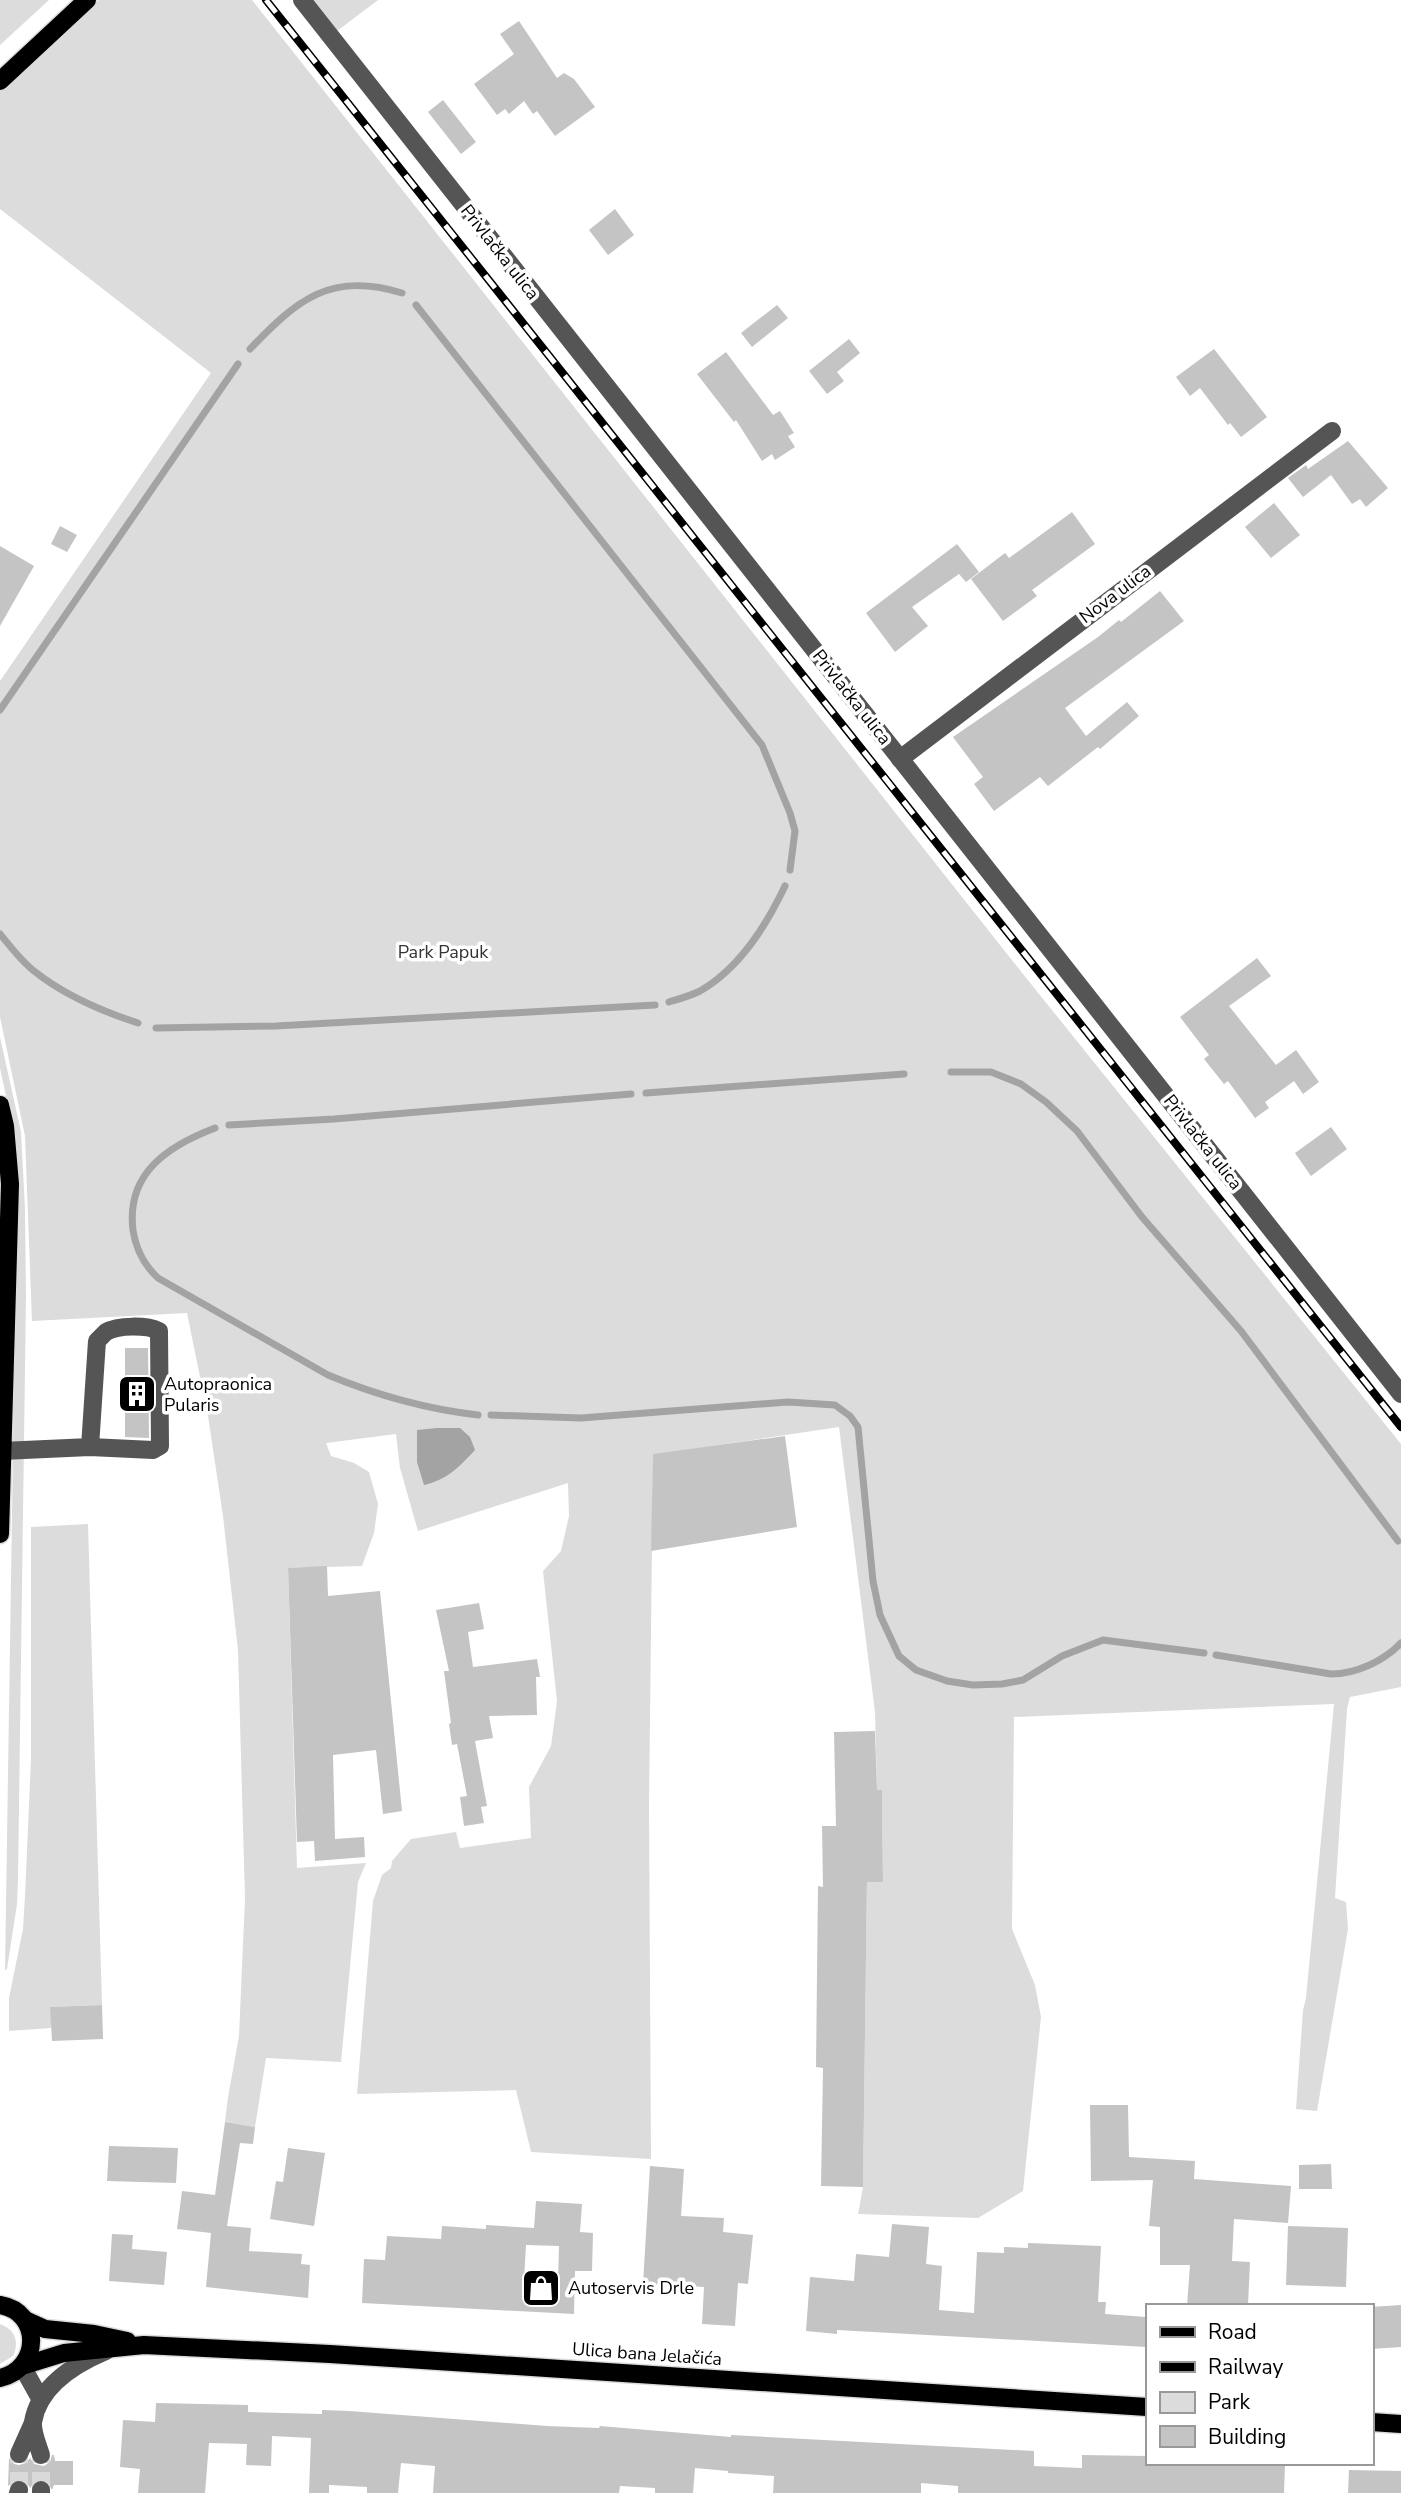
<svg xmlns="http://www.w3.org/2000/svg" width="1401" height="2493" viewBox="0 0 1401 2493" font-family="'Nunito Sans',sans-serif">
<style>
.green{fill:#dcdcdc}
.water{fill:#a3a3a3}
.lines{fill:none;stroke-linecap:round;stroke-linejoin:round}
.stream{stroke:#a3a3a3;stroke-width:7}
.building{fill:#c4c4c4;fill-rule:evenodd}
.minor-tunnel{stroke:#d9d9d9;stroke-width:18;stroke-dasharray:18 9;stroke-linecap:butt}
.major-casing{stroke:#dbdbdb;stroke-width:21}
.minor{stroke:#555;stroke-width:18}
.major{stroke:#000;stroke-width:18}
.rail-casing{stroke:#000;stroke-width:8}
.rail{stroke:#fff;stroke-width:5;stroke-dasharray:16;stroke-linecap:butt}
.labels{text-anchor:middle;dominant-baseline:central;stroke-width:7;stroke-linejoin:round;paint-order:stroke}
.street-label{font-size:18px;fill:#000;stroke:#fff}
.park-label{font-size:18px;fill:#333;stroke:#fff}
.poi-label{font-size:18px;fill:#000;stroke:#fff;text-anchor:start}
</style>
<rect width="100%" height="100%" fill="#fff"/>
<!-- green -->
<g class="green">
<path d="M0,0H49L0,45Z"/>
<path d="M99,0H252L1027,979L1401,1444V1687L1350,1697L1347,1709L1335,1898L1346,1902L1348,1929L1317,2111L1296,2109L1303,2010L1306,1998L1334,1704L1014,1717L1012,1929L1035,1985L1041,2017L1023,2191L978,2218L858,2214L863,2187L867,1882H883L882,1791L877,1790L875,1712L839,1427L653,1455L649,1806L651,2159L531,2152L516,2090L357,2094L373,1901L382,1875L391,1868L392,1861L411,1839L456,1832L460,1848L531,1838L529,1787L551,1746L557,1701L543,1571L561,1551L569,1516L568,1483L418,1531L400,1468L396,1434L326,1443L331,1456L354,1463L369,1472L378,1504L374,1533L362,1566L288,1568L297,1868L366,1863L358,1882L341,2062L266,2058L255,2127L225,2122L228,2097L239,2036L245,1898L238,1650L223,1516L208,1416L187,1313L32,1321L25,1136L0,1017V681L211,373L0,209V91Z"/>
<path d="M312,0H378L337,31Z"/>
<path d="M0,1037L21,1132L25,1209L26,1295L18,1879L17,1904L7,1969L5,1970L17,1191L11,1120L0,1068Z"/>
<path d="M88,1524L102,2005L51,2007V2028L9,2031V1998L23,1929L25,1896L31,1759V1527Z"/>
<path d="M0,2324C14,2329 20,2341 13,2356L0,2364Z"/>
</g>
<!-- water -->
<path class="water" d="M437,1428H460L470,1437L475,1450C459,1467 447,1480 424,1485L417,1462V1430Z"/>
<g class="lines">
<!-- stream -->
<g class="stream">
<path d="M416,305L762,745L790,813L795,831L790,870"/>
<path d="M250,349C297,300 330,271 402,293"/>
<path d="M0,710L238,364"/>
<path d="M0,934C10,946 21,961 34,971C64,995 101,1011 138,1023"/>
<path d="M669,1002C679,999 690,996 700,991C740,968 766,926 785,886"/>
<path d="M156,1028L276,1026L655,1005"/>
<path d="M951,1072H991L1021,1084L1046,1102L1077,1131L1142,1217L1241,1331L1398,1541"/>
<path d="M646,1093L904,1074"/>
<path d="M229,1125L334,1119L631,1094"/>
<path d="M215,1128C168,1146 126,1173 133,1230C136,1250 144,1265 158,1278L328,1375C376,1395 426,1409 478,1415"/>
<path d="M491,1415L581,1418L788,1402L835,1405L850,1416L858,1427L873,1581L880,1615L899,1656L916,1670L947,1681L973,1685L1002,1684L1023,1680L1062,1656L1103,1640L1204,1653"/>
<path d="M1216,1655L1331,1674C1356,1674 1384,1661 1401,1643"/>
</g>
</g>
<!-- building -->
<g class="building">
<path d="M519,21L557,78L564,73L574,79L595,107L555,136L537,111L533,114L524,101L509,114L505,109L497,115L474,84L514,54L500,34Z"/>
<path d="M443,100L476,142L461,154L428,112Z"/>
<path d="M615,209L634,235L608,255L589,230Z"/>
<path d="M777,305L788,318L752,347L741,333Z"/>
<path d="M849,339L860,353L837,372L844,381L827,394L809,371Z"/>
<path d="M1214,349L1267,417L1241,437L1230,423L1228,425L1200,388L1190,396L1176,377Z"/>
<path d="M726,352L773,415L780,411L794,433L788,436L795,447L775,460L772,454L762,461L736,420L734,422L697,374Z"/>
<path d="M1348,441L1388,488L1366,507L1360,499L1352,504L1331,475L1303,497L1288,478L1306,465L1308,469Z"/>
<path d="M1274,503L1300,535L1271,558L1245,527Z"/>
<path d="M1072,512L1095,544L1032,590L1037,596L1003,621L971,579L1005,553L1009,558Z"/>
<path d="M60,526L77,535L67,552L51,544Z"/>
<path d="M957,544L979,572L966,582L959,574L912,607L928,626L895,652L866,613Z"/>
<path d="M0,546L34,566L0,626Z"/>
<path d="M1160,591L1184,621L1065,708L1086,736L1127,702L1139,716L1100,749L1098,747L1048,786L1040,777L994,811L974,784L983,777L953,737L1098,637L1119,620L1121,622Z"/>
<path d="M1257,958L1271,976L1229,1006L1276,1065L1296,1050L1319,1082L1303,1094L1294,1081L1265,1102L1269,1108L1255,1118L1228,1081L1224,1084L1204,1059L1209,1055L1180,1017Z"/>
<path d="M1331,1127L1347,1149L1311,1176L1295,1153Z"/>
<path d="M125,1348H148L149,1438L125,1437Z"/>
<path d="M785,1436L797,1527L651,1551L653,1454Z"/>
<path d="M327,1566L328,1596L380,1591L402,1811L383,1814L376,1750L333,1755L335,1839L364,1837L365,1857L315,1861L314,1841L297,1842L288,1568Z"/>
<path d="M479,1603L484,1629L468,1632L473,1667L537,1659L540,1677H536L537,1715L489,1716L493,1738L475,1741L487,1806L481,1807L484,1823L464,1826L460,1797L467,1796L457,1744L452,1745L449,1724L451,1723L444,1671H449L436,1610Z"/>
<path d="M875,1731L877,1790H882L883,1882H867L863,2187L821,2186L823,2068L816,2067L818,1886L823,1887L822,1826H836L834,1732Z"/>
<path d="M102,2005L103,2039L52,2041L50,2007Z"/>
<path d="M1090,2105H1128L1129,2157L1195,2161L1194,2179L1291,2186L1288,2223L1234,2219L1232,2261L1250,2262L1248,2305L1213,2303V2306H1187L1190,2265H1160V2227L1149,2226L1153,2180L1091,2181Z"/>
<path d="M225,2122L255,2127L253,2144L240,2143L227,2226L251,2228L249,2251L302,2254L301,2264L310,2265L308,2298L206,2287L211,2233L177,2229L182,2191L215,2195Z"/>
<path d="M109,2146L178,2148L176,2183L107,2181Z"/>
<path d="M288,2148L325,2153L314,2226L270,2219L276,2181L283,2182Z"/>
<path d="M1331,2164L1332,2189H1299V2165Z"/>
<path d="M650,2166L684,2169L681,2216L724,2218L723,2232L753,2235L748,2284L738,2283L735,2326L702,2324L704,2287L643,2284Z"/>
<path d="M536,2201L582,2204L580,2232L593,2233L592,2271H575L574,2314L362,2303L364,2259L385,2260L387,2236L441,2239L442,2226L486,2229V2225L534,2228ZM526,2245L559,2246L558,2281L524,2280Z"/>
<path d="M892,2224L929,2227L926,2264L942,2266L939,2310L974,2313L977,2252L1004,2253V2247L1028,2248V2243L1101,2246L1098,2302H1106L1105,2314L1147,2317V2347L837,2330V2334L806,2331L810,2277L854,2281L856,2254L889,2257Z"/>
<path d="M1288,2226L1348,2228L1346,2287L1286,2285Z"/>
<path d="M112,2234L133,2235L132,2249L167,2252L164,2285L109,2281Z"/>
<path d="M1401,2305V2347L1371,2349V2307Z"/>
<path d="M156,2403L248,2405V2412L322,2414V2410L349,2411L547,2426L599,2428L600,2426L731,2437V2435L1034,2451V2466L1082,2468V2455L1147,2456V2463L1285,2464L1284,2493H958V2486L921,2483V2493H773L774,2476L728,2473V2471L695,2468L693,2493H655V2488L620,2486L619,2493H433L435,2466L401,2463L398,2493H367V2487L329,2485V2493H309L311,2438L272,2436L271,2466L246,2465L247,2444L209,2443L205,2493H138L140,2469L120,2467L123,2420L155,2422Z"/>
<path d="M52,2455H54L55,2461H73V2485H54L52,2490L47,2481L40,2479L35,2481L30,2488L27,2482L17,2479L8,2486L9,2458L14,2464L19,2465L26,2463L30,2458L34,2464L44,2466L50,2462Z"/>
<path d="M1349,2470L1401,2471V2493H1348Z"/>
</g>
<g class="lines">
<!-- minor-tunnel -->
<g class="minor-tunnel">
<path d="M19,2490V2454"/>
<path d="M41,2490V2455"/>
</g>
<defs>
<g id="major">
<path d="M0,81L87,0"/>
<path d="M0,1105L5,1126L10,1184L0,1534"/>
<path d="M0,2305C42,2312 41,2369 0,2378"/>
<path d="M25,2320L45,2329L94,2334L127,2341"/>
<path d="M22,2366L64,2353L144,2345L330,2354L1147,2407"/>
<path d="M1371,2422L1401,2424"/>
</g>
</defs>
<!-- major casing -->
<use href="#major" class="major-casing"/>
<!-- minor -->
<g class="minor">
<path d="M302,0L1401,1394"/>
<path d="M900,759L1332,431"/>
<path d="M2,1451L90,1447L153,1450L160,1446L159,1331C147,1325 118,1325 106,1332C105,1333 98,1340 97,1341L90,1447"/>
<path d="M22,2366L41,2400"/>
<path d="M19,2454L32,2425"/>
<path d="M41,2455C38,2445 32,2432 33,2422C39,2386 75,2364 106,2351"/>
<path d="M18,2493L19,2490"/>
<path d="M41,2493V2490"/>
</g>
<!-- major -->
<use href="#major" class="major"/>
<defs>
<path id="rail" d="M266,0L1401,1427"/>
</defs>
<!-- rail casing -->
<use href="#rail" class="rail-casing"/>
<!-- rail -->
<use href="#rail" class="rail"/>
</g>
<!-- icons -->
<defs>
<symbol id="building-square" viewBox="-11 -11 22 22"><rect x="-9" y="-9" width="18" height="18" rx="4" fill="#000" stroke="#fff"/><path d="M-4-6H4V6H1V3H-1V6H-4ZM-2.5-4.3h1.7v1.8h-1.7ZM.8-4.3h1.7v1.8H.8ZM-2.5-1h1.7V.8h-1.7ZM.8-1h1.7V.8H.8Z" fill="#fff"/></symbol>
<symbol id="shop-square" viewBox="-11 -11 22 22"><rect x="-9" y="-9" width="18" height="18" rx="4" fill="#000" stroke="#fff"/><path d="M-5-2.5h2.3a2.7 3.5 0 0 1 5.4 0H5L5.5 6h-11ZM-1.5-2.5h3a1.5 2.3 0 0 0-3 0Z" fill="#fff"/></symbol>
</defs>
<g fill-rule="evenodd">
<use href="#building-square" x="115" y="1372" width="44" height="44"/>
<use href="#shop-square" x="519" y="2266" width="44" height="44"/>
</g>
<g class="labels">
<!-- street labels -->
<g class="street-label">
<text transform="translate(500 252) rotate(52)">Privlačka ulica</text>
<text transform="translate(1115 594) rotate(-37)">Nova ulica</text>
<text transform="translate(852 697) rotate(52)">Privlačka ulica</text>
<text transform="translate(1203 1142) rotate(52)">Privlačka ulica</text>
<text transform="translate(647 2354) rotate(4)">Ulica bana Jelačića</text>
</g>
<!-- park labels -->
<g class="park-label">
<text x="443" y="952">Park Papuk</text>
</g>
<!-- poi labels -->
<g class="poi-label">
<text x="164" y="1384">Autopraonica<tspan x="164" dy="21">Pularis</tspan></text>
<text x="568" y="2288">Autoservis Drle</text>
</g>
</g>
<!-- legend -->
<rect x="1146" y="2304" width="228" height="161" fill="#ffffff" stroke="#999999" stroke-width="2"/>
<rect x="1160" y="2327" width="35" height="10" fill="#000000" stroke="#999999" stroke-width="2"/>
<text x="1208" y="2339" font-size="21" fill="#000000">Road</text>
<rect x="1160" y="2362" width="35" height="10" fill="#000000" stroke="#999999" stroke-width="2"/>
<text x="1208" y="2374" font-size="21" fill="#000000">Railway</text>
<rect x="1160" y="2392" width="35" height="21" fill="#dcdcdc" stroke="#999999" stroke-width="2"/>
<text x="1208" y="2409" font-size="21" fill="#000000">Park</text>
<rect x="1160" y="2426" width="35" height="21" fill="#c4c4c4" stroke="#999999" stroke-width="2"/>
<text x="1208" y="2444" font-size="21" fill="#000000">Building</text>
</svg>
